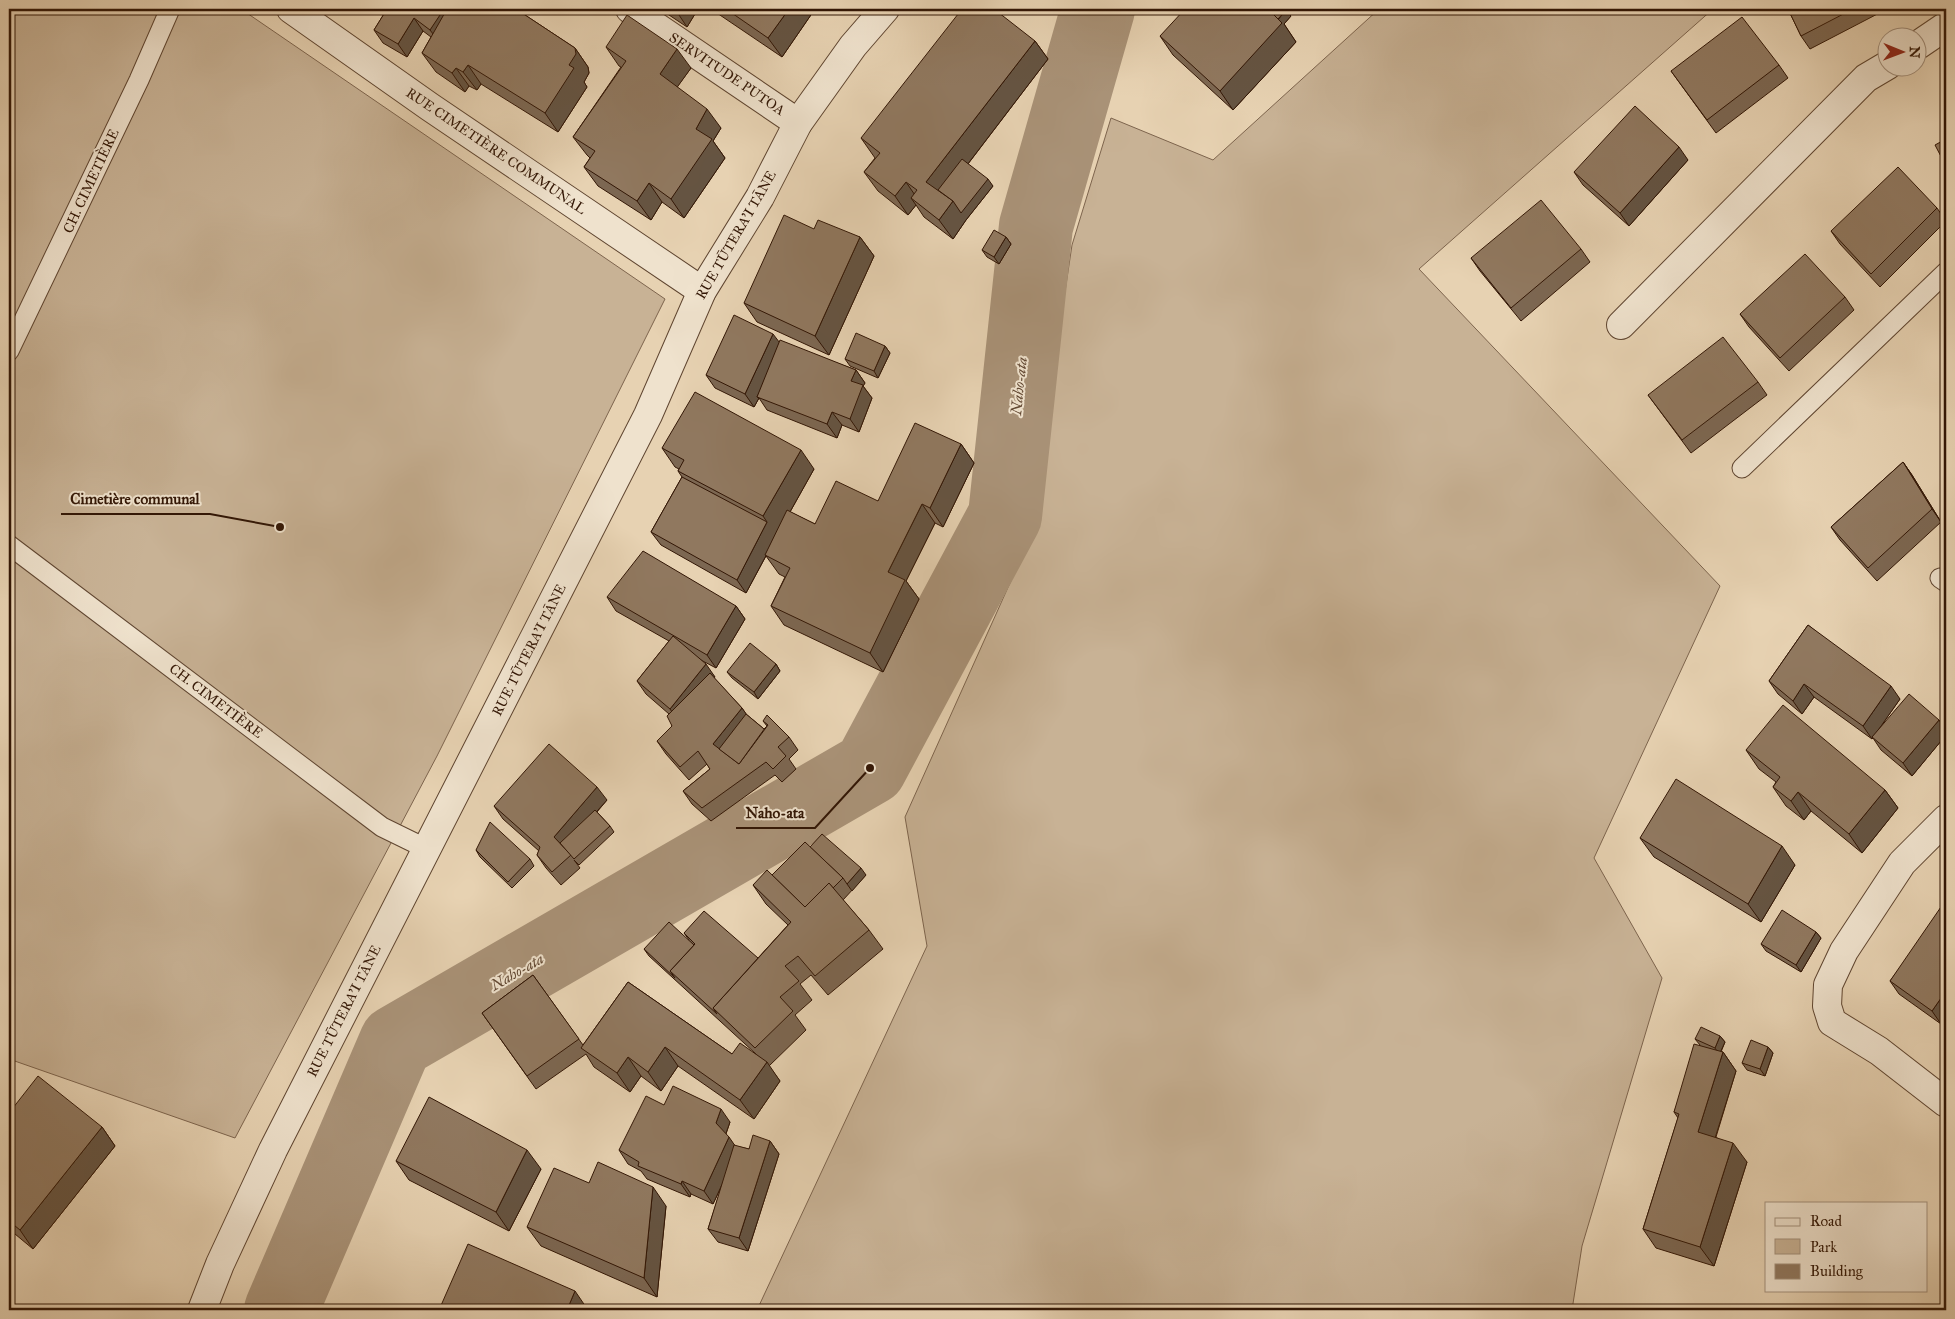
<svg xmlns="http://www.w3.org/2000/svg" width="1955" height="1319" viewBox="0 0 1955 1319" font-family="'IM FELL Great Primer',serif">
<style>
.green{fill:#c8b295;stroke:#7d644d}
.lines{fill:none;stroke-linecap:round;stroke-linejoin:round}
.river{stroke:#a99277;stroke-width:74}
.service-casing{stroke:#5f4530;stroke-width:21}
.minor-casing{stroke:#5f4530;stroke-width:30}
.tertiary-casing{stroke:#5f4530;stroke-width:30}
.service{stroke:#efe2cd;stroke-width:19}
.minor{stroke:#efe2cd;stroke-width:28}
.tertiary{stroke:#efe2cd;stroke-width:28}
.wall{fill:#7c6752;stroke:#321605}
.shaded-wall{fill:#655442;stroke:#321605}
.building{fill:#90785f;stroke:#321605}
.labels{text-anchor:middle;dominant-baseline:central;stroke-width:4;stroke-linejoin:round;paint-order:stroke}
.street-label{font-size:14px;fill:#321605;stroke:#efe2cd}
.water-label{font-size:15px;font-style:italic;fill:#624833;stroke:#efe2cd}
.leader{fill:none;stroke:#321605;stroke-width:2}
.callout-dot{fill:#321605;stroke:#efe2cd;stroke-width:2}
.callout-label{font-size:15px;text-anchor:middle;font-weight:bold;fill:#321605;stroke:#efe2cd;stroke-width:4;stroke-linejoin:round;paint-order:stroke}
</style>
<rect width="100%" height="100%" fill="#e7d2b2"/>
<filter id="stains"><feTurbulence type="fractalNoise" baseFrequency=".004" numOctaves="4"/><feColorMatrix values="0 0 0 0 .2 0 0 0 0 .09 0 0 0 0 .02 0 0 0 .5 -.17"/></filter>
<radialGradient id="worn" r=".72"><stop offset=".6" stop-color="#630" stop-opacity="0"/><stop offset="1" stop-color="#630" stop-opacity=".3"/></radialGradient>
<!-- green -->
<g class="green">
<path d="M9,9H241L665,299L437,756L235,1138L9,1059Z"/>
<path d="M1379,9H1713L1419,269L1720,586L1594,858L1662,978L1582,1246L1572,1310H757L927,946L905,817L1027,545L1072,245L1111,118L1213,160Z"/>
</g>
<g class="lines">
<!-- river -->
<path class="river" d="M281,1310L396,1042L870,768L1005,516L1036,226L1098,9"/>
<defs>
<g id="service">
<path d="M9,351L139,80L170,9"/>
<path d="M1742,468L1946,272"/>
<path d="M9,545L382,827L427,849"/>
<path d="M1940,578L1946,582"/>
</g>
<g id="minor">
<path d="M291,9L430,107L702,291"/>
<path d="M630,9L798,123"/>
<path d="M1918,45L1946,26"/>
<path d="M1621,325L1866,78L1888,65"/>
<path d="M1946,819L1902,863L1844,951L1828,985L1827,1006L1832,1022L1879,1051L1946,1103"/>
</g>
<path id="tertiary" d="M202,1310L220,1264L273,1150L648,415L702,291L760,197L798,123L853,46L885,9"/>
</defs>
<!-- service casing -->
<use href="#service" class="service-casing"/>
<!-- minor casing -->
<use href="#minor" class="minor-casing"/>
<!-- tertiary casing -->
<use href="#tertiary" class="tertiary-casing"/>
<!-- service -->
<use href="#service" class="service"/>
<!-- minor -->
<use href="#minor" class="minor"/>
<!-- tertiary -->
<use href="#tertiary" class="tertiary"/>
</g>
<!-- wall -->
<g class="wall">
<path d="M387,9H529L525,15L575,48L588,67L589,73L584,82L587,87L558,132L481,84L477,90L469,86L465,92L436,72L422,53L431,37L423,31L407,57L383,43L374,30Z"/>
<path d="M660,9H698L687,27Z"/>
<path d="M711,9H815L782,57Z"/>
<path d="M1788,9H1887L1810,49L1801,36Z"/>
<path d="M1291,16L1284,24L1296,42L1233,110L1173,55L1160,36Z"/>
<path d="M1035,41L1048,59L968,164L993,186L966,220L953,239L924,217L916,205L908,215L878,191L864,172L875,158L861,138Z"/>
<path d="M606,47L691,68L677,87L721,128L713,141L725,158L684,218L662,202L651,220L598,186L584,167L590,158L587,155L573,137L621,67L619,66Z"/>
<path d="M1779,65L1788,78L1716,133L1671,71Z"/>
<path d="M1688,160L1629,226L1583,185L1574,172Z"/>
<path d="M1937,208L1946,221L1880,287L1840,244L1831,231Z"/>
<path d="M814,229L860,237L874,256L829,355L757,322L744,303Z"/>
<path d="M1006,237L1011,244L999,264L987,257L982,250Z"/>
<path d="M1581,249L1590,262L1521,321L1480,271L1471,258Z"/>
<path d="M1845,297L1854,310L1789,371L1749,327L1740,314Z"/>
<path d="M779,342L856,370L865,383L863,386L872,398L859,432L842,425L837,438L767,410L759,398L754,407L715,388L706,375Z"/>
<path d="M885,346L890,353L878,378L850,366L845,359Z"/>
<path d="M1758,382L1767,395L1691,453L1648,395Z"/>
<path d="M961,444L974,463L943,527L935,523L906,581L919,599L883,672L784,625L771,606L785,577L779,574L766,556L746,593L661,545L651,532L682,477L678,471L679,469L675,467L662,448L814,469L790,512L815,524L878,501Z"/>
<path d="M1903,462L1912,475L1941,522L1877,581L1840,540L1831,527Z"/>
<path d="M607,597L736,606L745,619L716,668L699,659L715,677L714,678L742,708L746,714L764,729L767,726L763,721L789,737L798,750L789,759L796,769L782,782L775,775L711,821L692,804L683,791L710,769L707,764L689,780L666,754L657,741L672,726L669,714L646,694L637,681L669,641L616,611Z"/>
<path d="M1808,625L1900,699L1881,726L1939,720L1946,730V735L1912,776L1881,750L1873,738L1872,739L1814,697L1802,714L1778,694L1769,681Z"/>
<path d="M776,664L780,671L758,699L732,678L727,672Z"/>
<path d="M1746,750L1885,790L1898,808L1862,853L1811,811L1804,820L1786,806L1773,787L1776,782L1759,769Z"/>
<path d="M607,800L597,812L610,826L614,832L579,865L574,860L580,868L561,885L546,868L537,855L539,851L503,819L494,806Z"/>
<path d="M1640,838L1795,865L1761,922L1654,857Z"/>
<path d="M810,847L866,875L843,900L869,930L883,949L828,995L811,975L800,984L812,1000L795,1015L806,1030L769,1066L780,1081L754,1119L678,1066L661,1091L641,1076L630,1092L594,1067L586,1054L536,1089L482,1013L533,975L583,1045L628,982L732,1054H756L649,956L644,949L689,940L684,933L758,958L788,925L766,904L753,885L772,875Z"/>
<path d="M476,850L530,859L534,866L512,888L480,857Z"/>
<path d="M1946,907V1017L1941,1024L1899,994L1890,981Z"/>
<path d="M1816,932L1821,938L1801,972L1766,951L1761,944Z"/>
<path d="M1720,1036L1725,1042L1721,1052H1723L1736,1071L1716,1137L1747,1162L1714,1266L1656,1248L1643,1229L1678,1118L1674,1112L1700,1045L1695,1039Z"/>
<path d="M1768,1047L1773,1053L1765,1076L1747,1070L1742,1063Z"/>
<path d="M664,1105L730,1122L726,1134L735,1146L749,1149L770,1141L779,1154L748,1251L718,1242L708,1229L723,1183L713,1204L691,1194L690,1197L647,1179L641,1171L628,1164L619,1150Z"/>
<path d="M9,1113L102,1127L115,1146L33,1249L9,1229Z"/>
<path d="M396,1161L541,1169L509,1231L409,1180Z"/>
<path d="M666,1206L657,1297L541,1246L527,1227Z"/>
</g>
<!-- shaded-wall -->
<g class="shaded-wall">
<path d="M438,9H448L440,43L430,30Z"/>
<path d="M512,9H529L521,22Z"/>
<path d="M675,9H698L687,27Z"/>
<path d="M789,9H815L782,57L768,38Z"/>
<path d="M833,9H841L837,14Z"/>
<path d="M1286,10L1291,16L1284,24L1296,42L1233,110L1220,91Z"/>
<path d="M414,18L423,31L407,57L398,44Z"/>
<path d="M1035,41L1048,59L941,199L926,182Z"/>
<path d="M575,48L588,67L589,73L584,82L587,87L558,132L545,113L569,65Z"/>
<path d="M677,49L691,68L673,93L660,74Z"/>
<path d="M468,65L481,84L477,90L463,72Z"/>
<path d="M456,68L469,86L465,92L452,73Z"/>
<path d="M707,109L721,128L713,141L725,158L684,218L671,199L696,129Z"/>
<path d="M1679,147L1688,160L1629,226L1620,213Z"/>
<path d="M988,179L993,186L966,220L953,239L939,220L953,201Z"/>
<path d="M906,182L919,201L911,198L916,205L908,215L895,196Z"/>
<path d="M649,183L662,202L651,220L637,201Z"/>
<path d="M860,237L874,256L829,355L815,336Z"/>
<path d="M1006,237L1011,244L999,264L994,257Z"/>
<path d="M773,334L783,347L757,397L759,398L754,407L745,394Z"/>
<path d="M885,346L890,353L878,378L874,371Z"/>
<path d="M856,370L865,383L863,386L872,398L859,432L850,419L851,381Z"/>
<path d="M832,412L842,425L837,438L827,424Z"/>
<path d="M961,444L974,463L943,527L930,508Z"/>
<path d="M801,450L814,469L777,535L746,593L737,580L767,522L763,516Z"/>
<path d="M1903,462L1912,475L1941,522L1932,509Z"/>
<path d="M922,504L935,523L906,581L919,599L883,672L870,653L888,572Z"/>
<path d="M736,606L745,619L716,668L707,655Z"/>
<path d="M706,664L715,677L679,722L670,709Z"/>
<path d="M776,664L780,671L758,699L754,692Z"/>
<path d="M1804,684L1814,697L1802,714L1793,701Z"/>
<path d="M1891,686L1900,699L1872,739L1863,726Z"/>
<path d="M742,708L751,721L724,755L713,744Z"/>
<path d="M1939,720L1946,730V735L1912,776L1903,763Z"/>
<path d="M597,787L607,800L564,848L554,837Z"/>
<path d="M1885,790L1898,808L1862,853L1849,834Z"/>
<path d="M1798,792L1811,811L1804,820L1791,801Z"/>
<path d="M1782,846L1795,865L1761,922L1748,904Z"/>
<path d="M861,868L866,875L852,891L847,884Z"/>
<path d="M1816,932L1821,938L1801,972L1796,965Z"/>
<path d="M1946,991V1017L1941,1024L1932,1011Z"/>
<path d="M1720,1036L1725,1042L1719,1055L1715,1048Z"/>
<path d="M665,1047L678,1066L661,1091L648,1072Z"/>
<path d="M1768,1047L1773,1053L1765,1076L1760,1069Z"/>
<path d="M1723,1052L1736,1071L1711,1151L1698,1132Z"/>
<path d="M628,1057L641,1076L630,1092L617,1073Z"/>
<path d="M767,1062L780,1081L754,1119L740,1100Z"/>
<path d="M721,1109L730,1122L725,1136L716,1123Z"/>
<path d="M102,1127L115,1146L33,1249L20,1230Z"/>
<path d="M729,1137L738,1150L713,1204L704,1191Z"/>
<path d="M770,1141L779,1154L748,1251L739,1238Z"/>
<path d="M1733,1143L1747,1162L1714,1266L1700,1247Z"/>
<path d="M527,1150L541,1169L509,1231L496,1212Z"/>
<path d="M682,1181L691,1194L690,1197L681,1184Z"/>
<path d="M653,1187L666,1206L657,1297L644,1278Z"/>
<path d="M575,1291L588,1310H567Z"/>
</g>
<!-- building -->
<g class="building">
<path d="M387,9H444L430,30L414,18L398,44L374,30Z"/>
<path d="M447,9H516L575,48L576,54L569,65L574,68L545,113L468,65L463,72L456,68L452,73L422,53Z"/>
<path d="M726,9H789L768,38Z"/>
<path d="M962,9H994L1035,41L926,182L953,201L939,220L911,198L917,190L906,182L895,196L864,172L880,153L861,138Z"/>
<path d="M1185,9H1268L1282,23L1220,91L1160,36Z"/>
<path d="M1268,9H1285L1286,10L1278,19Z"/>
<path d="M1788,9H1853L1801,36Z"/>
<path d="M627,15L677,49L660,74L707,109L696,129L712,139L671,199L649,183L637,201L584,167L595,151L573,137L626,61L606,47Z"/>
<path d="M1742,17L1779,65L1707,120L1671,71Z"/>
<path d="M1635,106L1679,147L1620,213L1574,172Z"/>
<path d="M1946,139V166L1935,145Z"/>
<path d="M962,159L988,179L961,213L953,201L938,190Z"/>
<path d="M1898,167L1937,208L1871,274L1831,231Z"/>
<path d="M1541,200L1581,249L1511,308L1471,258Z"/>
<path d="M784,215L814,229L818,220L860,237L815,336L744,303Z"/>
<path d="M994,230L1006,237L994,257L982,250Z"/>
<path d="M1805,254L1845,297L1780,358L1740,314Z"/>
<path d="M734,315L773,334L745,394L706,375Z"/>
<path d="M856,333L885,346L874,371L845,359Z"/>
<path d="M1723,337L1758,382L1682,440L1648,395Z"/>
<path d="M780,340L856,370L851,381L863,385L850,419L832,412L827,424L757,397Z"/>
<path d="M695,392L801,450L763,516L678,471L684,460L662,448Z"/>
<path d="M915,423L961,444L930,508L922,504L888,572L905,580L870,653L771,606L790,568L765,555L787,510L815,524L836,481L878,501Z"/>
<path d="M1903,462L1932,509L1868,568L1831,527Z"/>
<path d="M682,477L767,522L737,580L651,532Z"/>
<path d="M643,551L736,606L707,655L607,597Z"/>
<path d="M1808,625L1891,686L1863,726L1804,684L1793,701L1769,681Z"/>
<path d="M673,636L706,664L670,709L637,681Z"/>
<path d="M750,643L776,664L754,692L727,672Z"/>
<path d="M710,673L742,708L713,744L739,764L768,725L763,721L767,715L789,737L778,747L786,756L773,769L766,762L702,808L683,791L710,769L698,751L680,767L657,741L672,726L667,716Z"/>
<path d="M1909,694L1939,720L1903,763L1872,737Z"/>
<path d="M1783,705L1885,790L1849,834L1798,792L1791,801L1773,787L1780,777L1746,750Z"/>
<path d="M746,714L764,729L765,728L739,764L719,749Z"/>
<path d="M549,744L597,787L554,837L571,855L552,872L537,855L540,847L494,806Z"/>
<path d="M1676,779L1782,846L1748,904L1640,838Z"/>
<path d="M595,810L610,826L574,859L560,843Z"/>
<path d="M490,822L530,859L508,882L476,850Z"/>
<path d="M822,834L861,868L847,884L843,878L810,847Z"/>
<path d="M805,842L843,878L833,888L829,883L805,907L772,875Z"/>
<path d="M767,870L805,907L829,883L869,930L815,976L798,956L785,966L799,981L780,997L793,1011L755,1048L713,1008L791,922L753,885Z"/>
<path d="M1943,904L1946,907V991L1932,1011L1890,981Z"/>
<path d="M1782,910L1816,932L1796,965L1761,944Z"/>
<path d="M704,911L758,958L713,1008L717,1014L670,971L695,944L684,933Z"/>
<path d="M669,922L694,945L670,971L675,978L644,949Z"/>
<path d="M533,975L579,1039L527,1076L482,1013Z"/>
<path d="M628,982L732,1054L740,1043L767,1062L740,1100L665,1047L648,1072L628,1057L617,1073L581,1048Z"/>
<path d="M1701,1027L1720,1036L1715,1048L1695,1039Z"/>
<path d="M1751,1040L1768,1047L1760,1069L1742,1063Z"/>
<path d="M1694,1044L1723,1052L1698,1132L1733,1143L1700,1247L1643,1229L1679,1114L1674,1112Z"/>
<path d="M38,1076L102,1127L20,1230L9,1221V1113Z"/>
<path d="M673,1086L721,1109L716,1123L729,1137L704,1191L682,1181L681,1184L638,1166L639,1162L619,1150L646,1096L664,1105Z"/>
<path d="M429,1097L527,1150L496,1212L396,1161Z"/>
<path d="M753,1135L770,1141L739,1238L708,1229L734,1145L749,1149Z"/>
<path d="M598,1162L653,1187L644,1278L527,1227L554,1168L589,1183Z"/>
<path d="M468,1244L575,1291L567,1310H439Z"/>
<path d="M1867,1305L1884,1310H1865Z"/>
</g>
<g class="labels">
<!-- street labels -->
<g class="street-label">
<text transform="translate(727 74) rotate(34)">SERVITUDE PUTOA</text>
<text transform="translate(496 151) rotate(34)">RUE CIMETIÈRE COMMUNAL</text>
<text transform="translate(91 181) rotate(-65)">CH. CIMETIÈRE</text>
<text transform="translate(736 235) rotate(-60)">RUE TŪTERA'I TĀNE</text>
<text transform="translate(529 650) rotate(-63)">RUE TŪTERA'I TĀNE</text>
<text transform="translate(216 701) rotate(37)">CH. CIMETIÈRE</text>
<text transform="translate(344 1011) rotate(-63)">RUE TŪTERA'I TĀNE</text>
</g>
<!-- water labels -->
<g class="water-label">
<text transform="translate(1019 386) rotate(-84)">Naho-ata</text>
<text transform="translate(517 972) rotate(-30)">Naho-ata</text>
</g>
</g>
<!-- callouts -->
<path class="leader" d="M280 527L210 514H61M870 768L815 828H736"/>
<g class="callout-dot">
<circle cx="280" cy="527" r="5"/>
<circle cx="870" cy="768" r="5"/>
</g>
<g class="callout-label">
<text x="135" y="504">Cimetière communal</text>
<text x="775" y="818">Naho-ata</text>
</g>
<!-- margin -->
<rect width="1955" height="1319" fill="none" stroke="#e7d2b2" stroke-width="30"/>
<rect x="10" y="10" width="1935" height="1299" fill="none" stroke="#321605" stroke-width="2.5"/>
<rect x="15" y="15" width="1925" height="1289" fill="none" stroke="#321605"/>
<!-- legend -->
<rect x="1765" y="1202" width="162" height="90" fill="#efe2cd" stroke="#a3907d"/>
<rect x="1775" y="1218" width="25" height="8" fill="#efe2cd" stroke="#a3907d"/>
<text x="1810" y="1226" font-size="15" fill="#321605">Road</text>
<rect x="1775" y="1239" width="25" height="15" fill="#c8b295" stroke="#a3907d"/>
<text x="1810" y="1252" font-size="15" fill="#321605">Park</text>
<rect x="1775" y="1264" width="25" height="15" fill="#90785f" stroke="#a3907d"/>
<text x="1810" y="1276" font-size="15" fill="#321605">Building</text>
<!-- north arrow -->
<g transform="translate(1902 52) rotate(91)"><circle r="24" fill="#efe2cd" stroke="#a3907d"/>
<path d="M0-4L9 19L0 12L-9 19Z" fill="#8f2418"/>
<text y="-8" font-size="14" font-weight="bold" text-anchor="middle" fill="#321605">N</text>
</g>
<rect width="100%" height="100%" filter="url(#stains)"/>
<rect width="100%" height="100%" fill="url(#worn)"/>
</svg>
